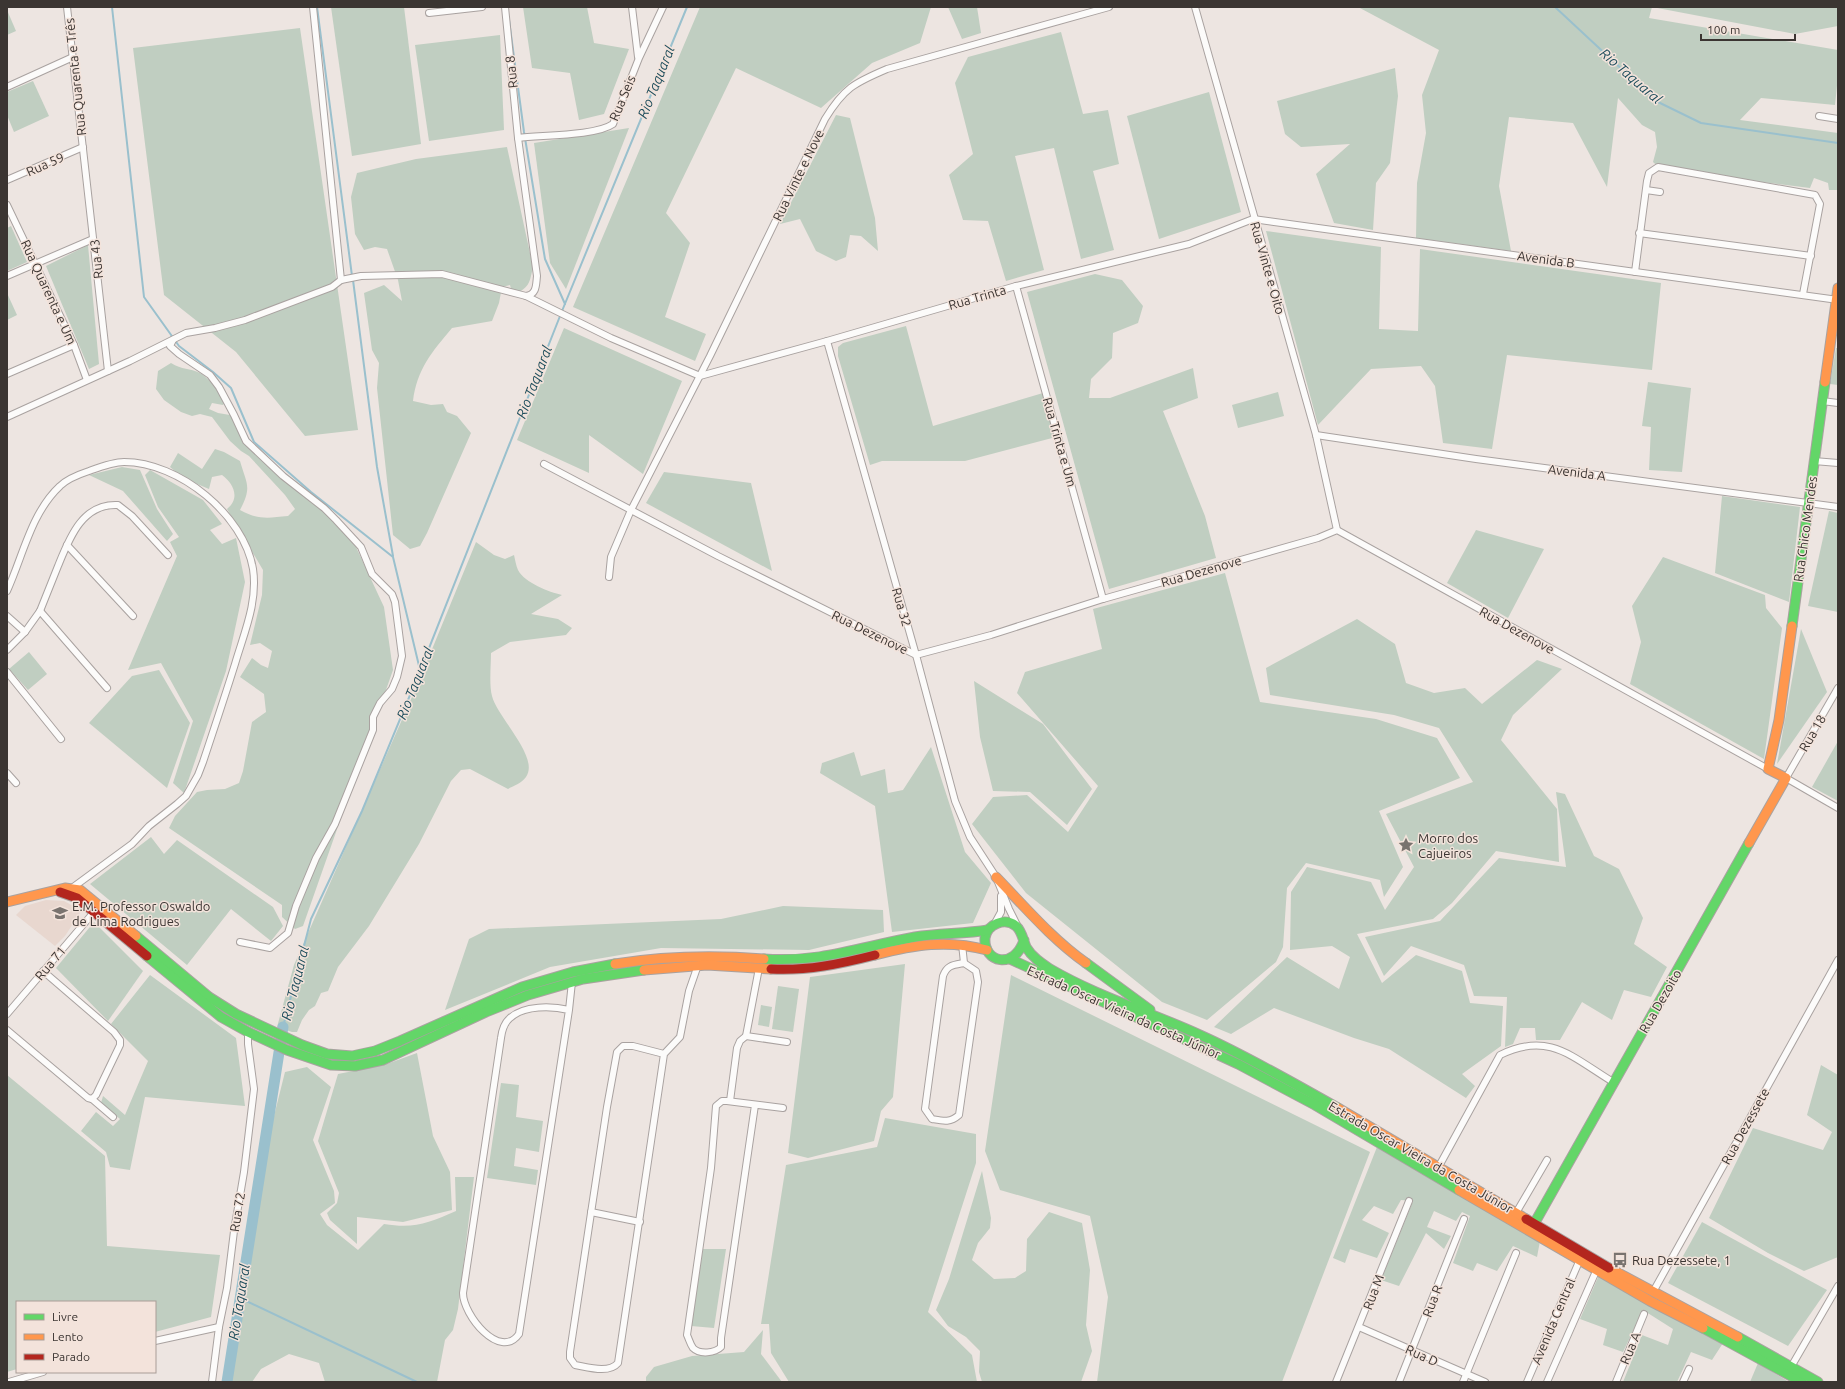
<svg xmlns="http://www.w3.org/2000/svg" width="1845" height="1389" viewBox="0 0 1845 1389" font-family="Ubuntu,sans-serif">
<style>
.built{fill:#e8d7cf}
.green{fill:#c0cec1}
.lines{fill:none;stroke-linecap:round;stroke-linejoin:round}
.stream{stroke:#9ac0cd;stroke-width:2}
.river{stroke:#9ac0cd;stroke-width:11}
.street-casing{stroke:#a9a2a0;stroke-width:8}
.fast-casing{stroke:#a9a2a0;stroke-width:11}
.slow-casing{stroke:#a9a2a0;stroke-width:11}
.jam-casing{stroke:#a9a2a0;stroke-width:11}
.street{stroke:#fcfbfa;stroke-width:6}
.fast{stroke:#63d668;stroke-width:9}
.slow{stroke:#ff974d;stroke-width:9}
.jam{stroke:#b3261e;stroke-width:9}
.labels{text-anchor:middle;dominant-baseline:central;stroke-width:3;stroke-linejoin:round;paint-order:stroke}
.street-label{font-size:13px;fill:#3b3532;stroke:#f3e3db}
.poi-label{font-size:13px;fill:#3b3532;stroke:#f3e3db;text-anchor:start}
.water-label{font-size:14px;font-style:italic;fill:#1c4d5c;stroke:#f3e3db}
</style>
<rect width="100%" height="100%" fill="#ede5e1"/>
<!-- built -->
<path class="built" d="M46,900L64,901L73,906L80,913L65,936L55,946L16,915L25,906Z"/>
<!-- green -->
<g class="green">
<path d="M331,7H404L421,144L352,156Z"/>
<path d="M523,7H587L594,43L629,49L604,114L579,120L570,73L532,68Z"/>
<path d="M700,7H931L920,43L872,63L821,108L736,68L666,213L690,243L665,317L706,334L695,361L573,307Z"/>
<path d="M948,7H977L981,33L962,39Z"/>
<path d="M1358,7H1838V26L1795,34L1652,7L1649,18L1838,50V76L1835,105L1761,98L1740,120L1838,133V190H1829L1828,183L1814,178L1810,188L1662,170L1653,162L1657,147L1655,132L1642,125L1618,98L1607,187L1573,123L1509,117L1499,186L1511,251L1416,238L1417,183L1426,133L1422,95L1439,50Z"/>
<path d="M7,10L16,31L7,35Z"/>
<path d="M300,28L358,430L305,436L236,352L164,295L133,48Z"/>
<path d="M1061,32L1083,114L1108,110L1119,164L1093,171L1114,250L1081,259L1054,148L1015,156L1044,270L1006,281L988,221L963,220L949,175L973,154L955,83L968,57Z"/>
<path d="M500,35L504,130L429,141L415,45Z"/>
<path d="M1395,68L1398,96L1390,163L1376,183L1373,230L1334,223L1316,174L1350,144L1301,147L1285,134L1277,101Z"/>
<path d="M33,81L49,116L14,132L7,115V92Z"/>
<path d="M1209,92L1241,212L1159,239L1127,116Z"/>
<path d="M836,115L850,118L875,218L878,251L861,236L850,235L846,257L836,261L816,251L800,219L780,224Z"/>
<path d="M629,128L566,289L550,263L534,143Z"/>
<path d="M507,147L533,267C529,286 529,286 513,296L510,285L502,287L499,303L492,321L452,328C432,352 417,369 413,401L431,405L443,404L447,412L457,416L471,433L427,533L420,546L410,549L393,535L377,388L379,363L372,350L364,293L384,285L402,301L398,280L387,249L375,247L364,250L355,234L351,197L357,173L416,159Z"/>
<path d="M11,226L27,262L7,271V228Z"/>
<path d="M1266,231L1381,247L1379,329L1418,331L1420,249L1661,283L1652,370L1507,355L1492,449L1443,443L1435,386L1421,366L1371,369L1318,425Z"/>
<path d="M88,245L99,364L89,369L46,266Z"/>
<path d="M1095,274L1122,280L1143,306L1138,323L1113,333L1112,358L1091,379L1089,398H1110L1193,368L1198,398L1163,411L1205,516L1216,558L1109,589L1027,292Z"/>
<path d="M7,293L17,315L7,320Z"/>
<path d="M906,326L933,426L1043,393L1056,437L965,461H882L870,465L838,356V347L843,343Z"/>
<path d="M564,328L682,381L643,474L589,435V473L517,440Z"/>
<path d="M1836,348H1838V385L1830,384Z"/>
<path d="M171,363C182,370 190,368 200,373C210,379 220,392 225,402L223,405L212,403L209,409L218,413L230,415L260,452L324,508L356,547L384,607L393,670L303,926L295,929L282,917V905L169,828L175,816L197,792L207,790L225,789L239,783L243,771L252,722L266,712L264,694L240,677L252,658L261,665L268,668L272,651L260,643L250,645L262,595L263,570L227,509C241,498 233,483 222,475L212,477L209,489L183,478L170,467L178,453L202,469L215,449L224,452L240,461C247,485 252,487 240,510C258,520 268,518 288,516L295,509L285,495L249,456L241,451L230,441L212,417L200,414L192,416L181,412L164,400L156,389L158,371Z"/>
<path d="M1648,382L1691,388L1682,472L1649,470L1651,427L1642,426Z"/>
<path d="M1278,392L1284,416L1238,428L1232,405Z"/>
<path d="M122,467L140,470L157,509L173,534L167,541L123,491L89,475Z"/>
<path d="M150,470L203,500L222,524L210,530L222,544L236,538L245,582L226,671L184,793L173,783L193,721L161,663L128,670L177,556L170,542L179,537L158,507L145,475Z"/>
<path d="M664,472L751,483L772,571L646,503Z"/>
<path d="M1722,496L1800,507L1789,602L1715,573Z"/>
<path d="M1829,511L1838,513V612L1808,606Z"/>
<path d="M1476,530L1544,549L1508,618L1447,583Z"/>
<path d="M476,542L494,555L505,559L514,555C515,559 516,566 518,570C525,583 549,592 562,595L531,614L558,619L572,628L566,635L510,642L491,653C491,665 489,685 492,696C497,717 540,757 526,777C522,783 513,786 508,789L470,769L461,770L451,781L419,844L369,926L338,967L328,991L321,993L315,1006L309,1010L302,1020L297,1032H292L277,1027L294,965L419,681Z"/>
<path d="M1663,557L1765,595L1766,608L1782,628L1764,759L1630,684L1641,642L1632,606Z"/>
<path d="M1225,573L1260,702L1376,719L1437,738L1460,778L1379,811L1403,867L1384,897L1380,880L1306,863L1287,888L1283,947L1276,962L1207,1020L1162,1002L1026,893L972,824L993,797L1027,795L1068,832L1098,786L1017,693L1025,672L1102,649L1093,609Z"/>
<path d="M1357,619L1395,644L1406,683L1434,693L1465,688L1482,704L1537,660L1562,669L1513,715L1501,740L1557,809L1559,862L1496,851L1452,903L1433,919L1357,934L1382,983L1416,955L1462,971L1470,1003L1503,1006L1501,1046L1462,1074L1475,1086L1466,1098L1389,1049L1354,1038L1274,1008L1231,1034L1214,1027L1287,957L1339,989L1350,957L1332,946L1290,950L1291,892L1307,867L1371,882L1385,910L1414,867L1386,814L1473,782L1439,728L1394,715L1270,695L1266,668Z"/>
<path d="M1801,629L1827,692L1777,764Z"/>
<path d="M29,652L47,674L28,690L9,669Z"/>
<path d="M159,670L190,723L167,788L89,723L132,676Z"/>
<path d="M974,681L1043,724L1092,789L1067,825L1030,792L993,791L980,737Z"/>
<path d="M1838,741V801L1812,787Z"/>
<path d="M931,747L965,852L991,883L973,923L892,932L875,806L820,773L822,763L854,752L861,776L885,769L888,793L903,790Z"/>
<path d="M1556,792L1565,794L1594,856L1619,869L1643,918L1634,944L1667,967L1651,997L1624,990L1612,1020L1582,1002L1560,1040H1536L1535,1028H1520L1513,1044L1505,1047L1507,997L1474,996L1464,965L1411,946L1384,976L1365,937L1440,921L1499,858L1566,867Z"/>
<path d="M151,837L164,854L177,840L273,907L283,926L271,941L231,909L187,965L90,884Z"/>
<path d="M783,906L883,910L884,932L809,950L661,948L550,967L445,1010L469,939L489,929L721,919Z"/>
<path d="M94,922L143,971L108,1021L56,968Z"/>
<path d="M905,964L893,1097L881,1111L874,1141L808,1158L788,1153L810,977Z"/>
<path d="M150,975L236,1038L245,1106L145,1097L130,1170L110,1167L106,1152L81,1131L96,1112L113,1126L120,1119L101,1103L103,1096L125,1115L148,1061L111,1024Z"/>
<path d="M1011,975L1370,1152L1282,1382H1097L1108,1297L1090,1216L1000,1190L985,1151Z"/>
<path d="M778,986L799,989L793,1032L772,1029Z"/>
<path d="M761,1005L772,1007L769,1027L758,1025Z"/>
<path d="M417,1053L433,1136L450,1172L452,1210L403,1222L357,1217V1244L330,1220L327,1213L337,1203L339,1193L318,1141L338,1074L384,1065Z"/>
<path d="M1821,1065L1838,1075V1257L1804,1271L1768,1253L1709,1218L1753,1128L1823,1150L1832,1132L1807,1115Z"/>
<path d="M307,1067L331,1087L313,1140L334,1191L335,1203L320,1214L327,1225L358,1250L384,1224C415,1229 428,1223 456,1211L455,1177H474L458,1309L453,1330L445,1340L437,1382H325L319,1363L289,1354L261,1369L252,1382H226L241,1279L258,1210L268,1140L285,1072Z"/>
<path d="M7,1075L105,1156L107,1246L220,1255L211,1317L155,1332V1302H17V1369L7,1372Z"/>
<path d="M501,1083L519,1085L516,1117L543,1121L539,1152L516,1148L514,1166L538,1170L536,1185L487,1178Z"/>
<path d="M885,1118L976,1134V1163L928,1312L972,1355L977,1382H789L771,1353L769,1324H761L786,1165L877,1147Z"/>
<path d="M1377,1147L1540,1241L1537,1257L1513,1246L1497,1271L1477,1263L1473,1271L1453,1263L1470,1216L1462,1212L1456,1221L1434,1211L1427,1227L1451,1236L1444,1249L1426,1233L1399,1286L1381,1280L1413,1201L1401,1200L1393,1214L1374,1206L1362,1220L1389,1233L1377,1258L1350,1249L1345,1263L1333,1258Z"/>
<path d="M982,1171L991,1218L990,1228L978,1243L972,1260L994,1279L1015,1278L1026,1271L1027,1239L1049,1212L1082,1223L1090,1270L1086,1325L1092,1351L1081,1382H982L979,1372L980,1351L966,1337L948,1326L936,1310L949,1279Z"/>
<path d="M1702,1222L1827,1290L1788,1346L1668,1283Z"/>
<path d="M703,1249H726L714,1328L691,1326Z"/>
<path d="M1599,1275L1723,1343L1712,1360L1691,1352L1677,1382H1623L1642,1335L1668,1345L1673,1329L1643,1310L1623,1352L1603,1345L1607,1329L1580,1319Z"/>
<path d="M763,1330L761,1354L782,1382H646V1377L654,1367L692,1356L744,1352Z"/>
<path d="M1758,1363L1789,1382H1750Z"/>
</g>
<g class="lines">
<!-- stream -->
<g class="stream">
<path d="M112,7L144,297L179,346L213,372L231,388L254,442L311,492L393,557L420,670"/>
<path d="M317,7L352,276"/>
<path d="M1555,7L1656,101L1701,123L1838,143"/>
<path d="M509,20L524,132L545,259L565,304"/>
<path d="M353,280L377,467L393,556"/>
<path d="M283,1027L311,919L362,811L420,671L562,311L687,7"/>
<path d="M240,1298L417,1382"/>
</g>
<!-- river -->
<path class="river" d="M227,1382L283,1027"/>
<defs>
<g id="street">
<path d="M67,7L108,371"/>
<path d="M313,7L341,280"/>
<path d="M505,7L518,138L537,276C536,284 537,295 526,296"/>
<path d="M632,7L638,57"/>
<path d="M1195,7L1316,435L1337,530"/>
<path d="M429,13L482,7"/>
<path d="M7,87L73,57"/>
<path d="M1819,116L1838,119"/>
<path d="M518,138C541,135 596,136 613,124L639,58L663,7"/>
<path d="M7,180L83,147"/>
<path d="M1646,190L1660,192"/>
<path d="M7,205L74,345L87,380"/>
<path d="M1639,233L1811,256"/>
<path d="M1635,272L1647,181L1649,173L1658,167L1815,195L1820,204L1803,294"/>
<path d="M7,276L93,239"/>
<path d="M1016,286L1103,599"/>
<path d="M173,340L170,346L179,354L210,375L219,387L234,415L246,441L283,476L324,508L336,520L361,547L372,574L392,594L395,602L402,656L397,677L392,689L380,703L373,717V730L335,824L316,858L296,906L288,933L270,948L240,942"/>
<path d="M827,341L916,655L955,801L970,837L996,877L1009,909L1017,925"/>
<path d="M7,374L74,345"/>
<path d="M1822,401L1838,403"/>
<path d="M7,417L130,361L186,333L215,328L245,320L332,287L341,280L361,276L442,274L526,296L611,338L700,376L827,341L1016,286L1189,244L1253,219L1838,300"/>
<path d="M1316,435L1476,459L1838,507"/>
<path d="M1814,461L1838,463"/>
<path d="M544,464L718,556L916,655L991,635L1103,599L1318,538L1337,530L1768,769"/>
<path d="M67,545L133,616"/>
<path d="M609,577L611,557L631,510L710,356L825,119C844,88 854,83 887,69L1109,7"/>
<path d="M7,591C23,556 31,513 60,486C67,479 80,474 89,471C100,467 113,462 124,462C179,462 244,515 253,569C258,602 244,633 235,664C225,696 214,729 203,762L198,775L186,796L177,804L149,826L132,844L72,888"/>
<path d="M40,611L107,688"/>
<path d="M7,616L25,632"/>
<path d="M7,650L25,632L40,611C46,596 52,581 58,566C69,539 82,503 118,505L132,516L168,555"/>
<path d="M7,672L61,739"/>
<path d="M1838,688L1786,778L1838,808"/>
<path d="M7,773L16,783"/>
<path d="M995,923L1001,912V896"/>
<path d="M962,944L964,963"/>
<path d="M964,963L976,971L978,982L959,1115C950,1123 943,1121 932,1119L925,1109L943,976C947,965 953,965 964,963Z"/>
<path d="M569,1010C552,1006 524,1005 510,1018C504,1023 502,1030 501,1038L463,1293C463,1315 500,1361 519,1334L569,1010L572,982"/>
<path d="M7,1014L94,912"/>
<path d="M7,1030L88,1098L92,1099L96,1095L120,1045V1040L114,1032L43,971"/>
<path d="M746,1036L787,1042"/>
<path d="M664,1054L633,1046H623L617,1052L607,1107L570,1352V1358L575,1365C587,1367 609,1374 618,1363L664,1054L680,1037L689,991L698,965"/>
<path d="M92,1099L113,1117"/>
<path d="M730,1101L737,1048L740,1041L746,1036L759,968"/>
<path d="M755,1105L721,1338V1347C715,1353 700,1355 693,1348C690,1344 689,1339 687,1335L711,1168L716,1106L722,1101H727L783,1108"/>
<path d="M1438,1168L1500,1055C1549,1031 1572,1057 1613,1082"/>
<path d="M591,1212L640,1222"/>
<path d="M1516,1213L1547,1160"/>
<path d="M1653,1292L1838,960"/>
<path d="M1359,1327L1485,1382"/>
<path d="M155,1341L219,1327"/>
<path d="M1791,1367L1838,1286"/>
<path d="M9,1382L43,1372"/>
<path d="M212,1382L219,1327L227,1288L234,1231L244,1172L254,1089L248,1044V1032"/>
<path d="M1336,1382L1409,1201"/>
<path d="M1399,1382L1464,1219"/>
<path d="M1463,1382L1516,1253"/>
<path d="M1527,1382L1578,1264V1260"/>
<path d="M1547,1382L1597,1269"/>
<path d="M1616,1382L1644,1314"/>
<path d="M1683,1382L1689,1369"/>
</g>
<g id="fast">
<path d="M1792,626L1825,382"/>
<path d="M136,936L209,997L236,1014L302,1045L327,1054L352,1056L375,1051L400,1041L522,987L573,972L615,964"/>
<path d="M1024,940C1015,970 983,963 985,938C987,924 1005,917 1016,926C1022,931 1023,940 1026,947C1032,957 1041,963 1050,969C1098,997 1150,1012 1200,1035C1247,1056 1293,1083 1338,1108"/>
<path d="M147,956L221,1017L248,1032L287,1050L331,1065L355,1066L383,1060L486,1012L528,995L583,979L644,970"/>
<path d="M764,959C821,963 860,947 915,937C939,933 964,934 988,930"/>
<path d="M1010,959L1238,1064L1315,1105L1459,1190"/>
<path d="M1086,963L1150,1010"/>
<path d="M1534,1224L1749,843"/>
<path d="M1703,1328L1802,1382"/>
<path d="M1738,1337L1818,1382"/>
</g>
<g id="slow">
<path d="M1825,382L1838,288"/>
<path d="M1749,843L1786,778L1768,769L1779,720L1792,626"/>
<path d="M996,877C1025,907 1052,939 1086,963"/>
<path d="M7,902L65,888L80,890L136,936"/>
<path d="M875,955C914,945 947,939 987,950"/>
<path d="M615,964C665,956 713,955 764,959"/>
<path d="M644,970L707,965L771,969"/>
<path d="M1338,1108L1526,1219"/>
<path d="M1459,1190L1650,1301L1703,1328"/>
<path d="M1609,1268L1738,1337"/>
</g>
<g id="jam">
<path d="M60,892L77,898L147,956"/>
<path d="M771,969C807,971 840,964 875,955"/>
<path d="M1526,1219L1609,1268"/>
</g>
</defs>
<!-- street casing -->
<use href="#street" class="street-casing"/>
<!-- fast casing -->
<use href="#fast" class="fast-casing"/>
<!-- slow casing -->
<use href="#slow" class="slow-casing"/>
<!-- jam casing -->
<use href="#jam" class="jam-casing"/>
<!-- street -->
<use href="#street" class="street"/>
<!-- fast -->
<use href="#fast" class="fast"/>
<!-- slow -->
<use href="#slow" class="slow"/>
<!-- jam -->
<use href="#jam" class="jam"/>
</g>
<!-- icons -->
<defs>
<symbol id="sight-bare" viewBox="-9 -9 18 18"><path d="M0-6L1.8-2.2L6-1.7L2.9 1.2L3.7 5.4L0 3.3L-3.7 5.4L-2.9 1.2L-6-1.7L-1.8-2.2Z" fill="#79736f" stroke="#f3e3db" stroke-width="2.5" paint-order="stroke"/></symbol>
<symbol id="school-bare" viewBox="-9 -9 18 18"><path d="M0-5L7-2L0 1L-7-2ZM-4 1L0 2.5L4 1V4Q0 6-4 4Z" fill="#79736f" stroke="#f3e3db" stroke-width="2.5" paint-order="stroke"/></symbol>
<symbol id="bus-bare" viewBox="-9 -9 18 18"><path d="M-5-6H5V4H4V6H2V4H-2V6H-4V4H-5ZM-3.5-4V0h7V-4ZM-3.5 1.2v1.5H-2V1.2ZM2 1.2v1.5H3.5V1.2Z" fill="#79736f" stroke="#f3e3db" stroke-width="2.5" paint-order="stroke"/></symbol>
</defs>
<g fill-rule="evenodd">
<use href="#sight-bare" x="1395" y="834" width="22" height="22"/>
<use href="#school-bare" x="49" y="902" width="22" height="22"/>
<use href="#bus-bare" x="1609" y="1249" width="22" height="22"/>
</g>
<g class="labels">
<!-- street labels -->
<g class="street-label">
<text transform="translate(511 72) rotate(-96)">Rua 8</text>
<text transform="translate(75 77) rotate(-96)">Rua Quarenta e Três</text>
<text transform="translate(622 98) rotate(-67)">Rua Seis</text>
<text transform="translate(45 164) rotate(-24)">Rua 59</text>
<text transform="translate(798 175) rotate(-64)">Rua Vinte e Nove</text>
<text transform="translate(96 259) rotate(-96)">Rua 43</text>
<text transform="translate(1546 259) rotate(8)">Avenida B</text>
<text transform="translate(1268 268) rotate(74)">Rua Vinte e Oito</text>
<text transform="translate(49 292) rotate(65)">Rua Quarenta e Um</text>
<text transform="translate(977 297) rotate(-16)">Rua Trinta</text>
<text transform="translate(1060 442) rotate(74)">Rua Trinta e Um</text>
<text transform="translate(1577 472) rotate(7)">Avenida A</text>
<text transform="translate(1805 529) rotate(-82)">Rua Chico Mendes</text>
<text transform="translate(1201 571) rotate(-16)">Rua Dezenove</text>
<text transform="translate(902 607) rotate(74)">Rua 32</text>
<text transform="translate(1517 630) rotate(29)">Rua Dezenove</text>
<text transform="translate(870 632) rotate(26)">Rua Dezenove</text>
<text transform="translate(1812 733) rotate(-60)">Rua 18</text>
<text transform="translate(50 963) rotate(-50)">Rua 71</text>
<text transform="translate(1660 1001) rotate(-60)">Rua Dezoito</text>
<text transform="translate(1124 1012) rotate(24)">Estrada Oscar Vieira da Costa Júnior</text>
<text transform="translate(1745 1126) rotate(-61)">Rua Dezessete</text>
<text transform="translate(1421 1157) rotate(30)">Estrada Oscar Vieira da Costa Júnior</text>
<text transform="translate(237 1212) rotate(-81)">Rua 72</text>
<text transform="translate(1373 1292) rotate(-69)">Rua M</text>
<text transform="translate(1432 1301) rotate(-69)">Rua R</text>
<text transform="translate(1553 1321) rotate(-67)">Avenida Central</text>
<text transform="translate(1630 1348) rotate(-67)">Rua A</text>
<text transform="translate(1422 1355) rotate(24)">Rua D</text>
</g>
<!-- poi labels -->
<g class="poi-label">
<text x="1418" y="838">Morro dos<tspan x="1418" dy="15">Cajueiros</tspan></text>
<text x="72" y="906">E.M. Professor Oswaldo<tspan x="72" dy="15">de Lima Rodrigues</tspan></text>
<text x="1632" y="1260">Rua Dezessete, 1</text>
</g>
<!-- water labels -->
<g class="water-label">
<text transform="translate(1631 76) rotate(41)">Rio Taquaral</text>
<text transform="translate(656 82) rotate(-68)">Rio Taquaral</text>
<text transform="translate(534 382) rotate(-69)">Rio Taquaral</text>
<text transform="translate(415 683) rotate(-68)">Rio Taquaral</text>
<text transform="translate(295 983) rotate(-76)">Rio Taquaral</text>
<text transform="translate(239 1302) rotate(-81)">Rio Taquaral</text>
</g>
</g>
<!-- border -->
<rect width="1845" height="1389" fill="none" stroke="#3b3532" stroke-width="16"/>
<!-- legend -->
<rect x="16" y="1301" width="140" height="72" fill="#f3e3db" stroke="#a99d97"/>
<rect x="24" y="1314" width="20" height="6" fill="#63d668" stroke="#a99d97"/>
<text x="52" y="1321" font-size="12" fill="#3b3532">Livre</text>
<rect x="24" y="1334" width="20" height="6" fill="#ff974d" stroke="#a99d97"/>
<text x="52" y="1341" font-size="12" fill="#3b3532">Lento</text>
<rect x="24" y="1354" width="20" height="6" fill="#b3261e" stroke="#a99d97"/>
<text x="52" y="1361" font-size="12" fill="#3b3532">Parado</text>
<!-- scale -->
<path d="M1701 34v6h94v-6" fill="none" stroke="#3b3532" stroke-width="2"/>
<text x="1707" y="34" font-size="12" fill="#3b3532" stroke="#f3e3db" stroke-width="3" paint-order="stroke">100 m</text>
</svg>
